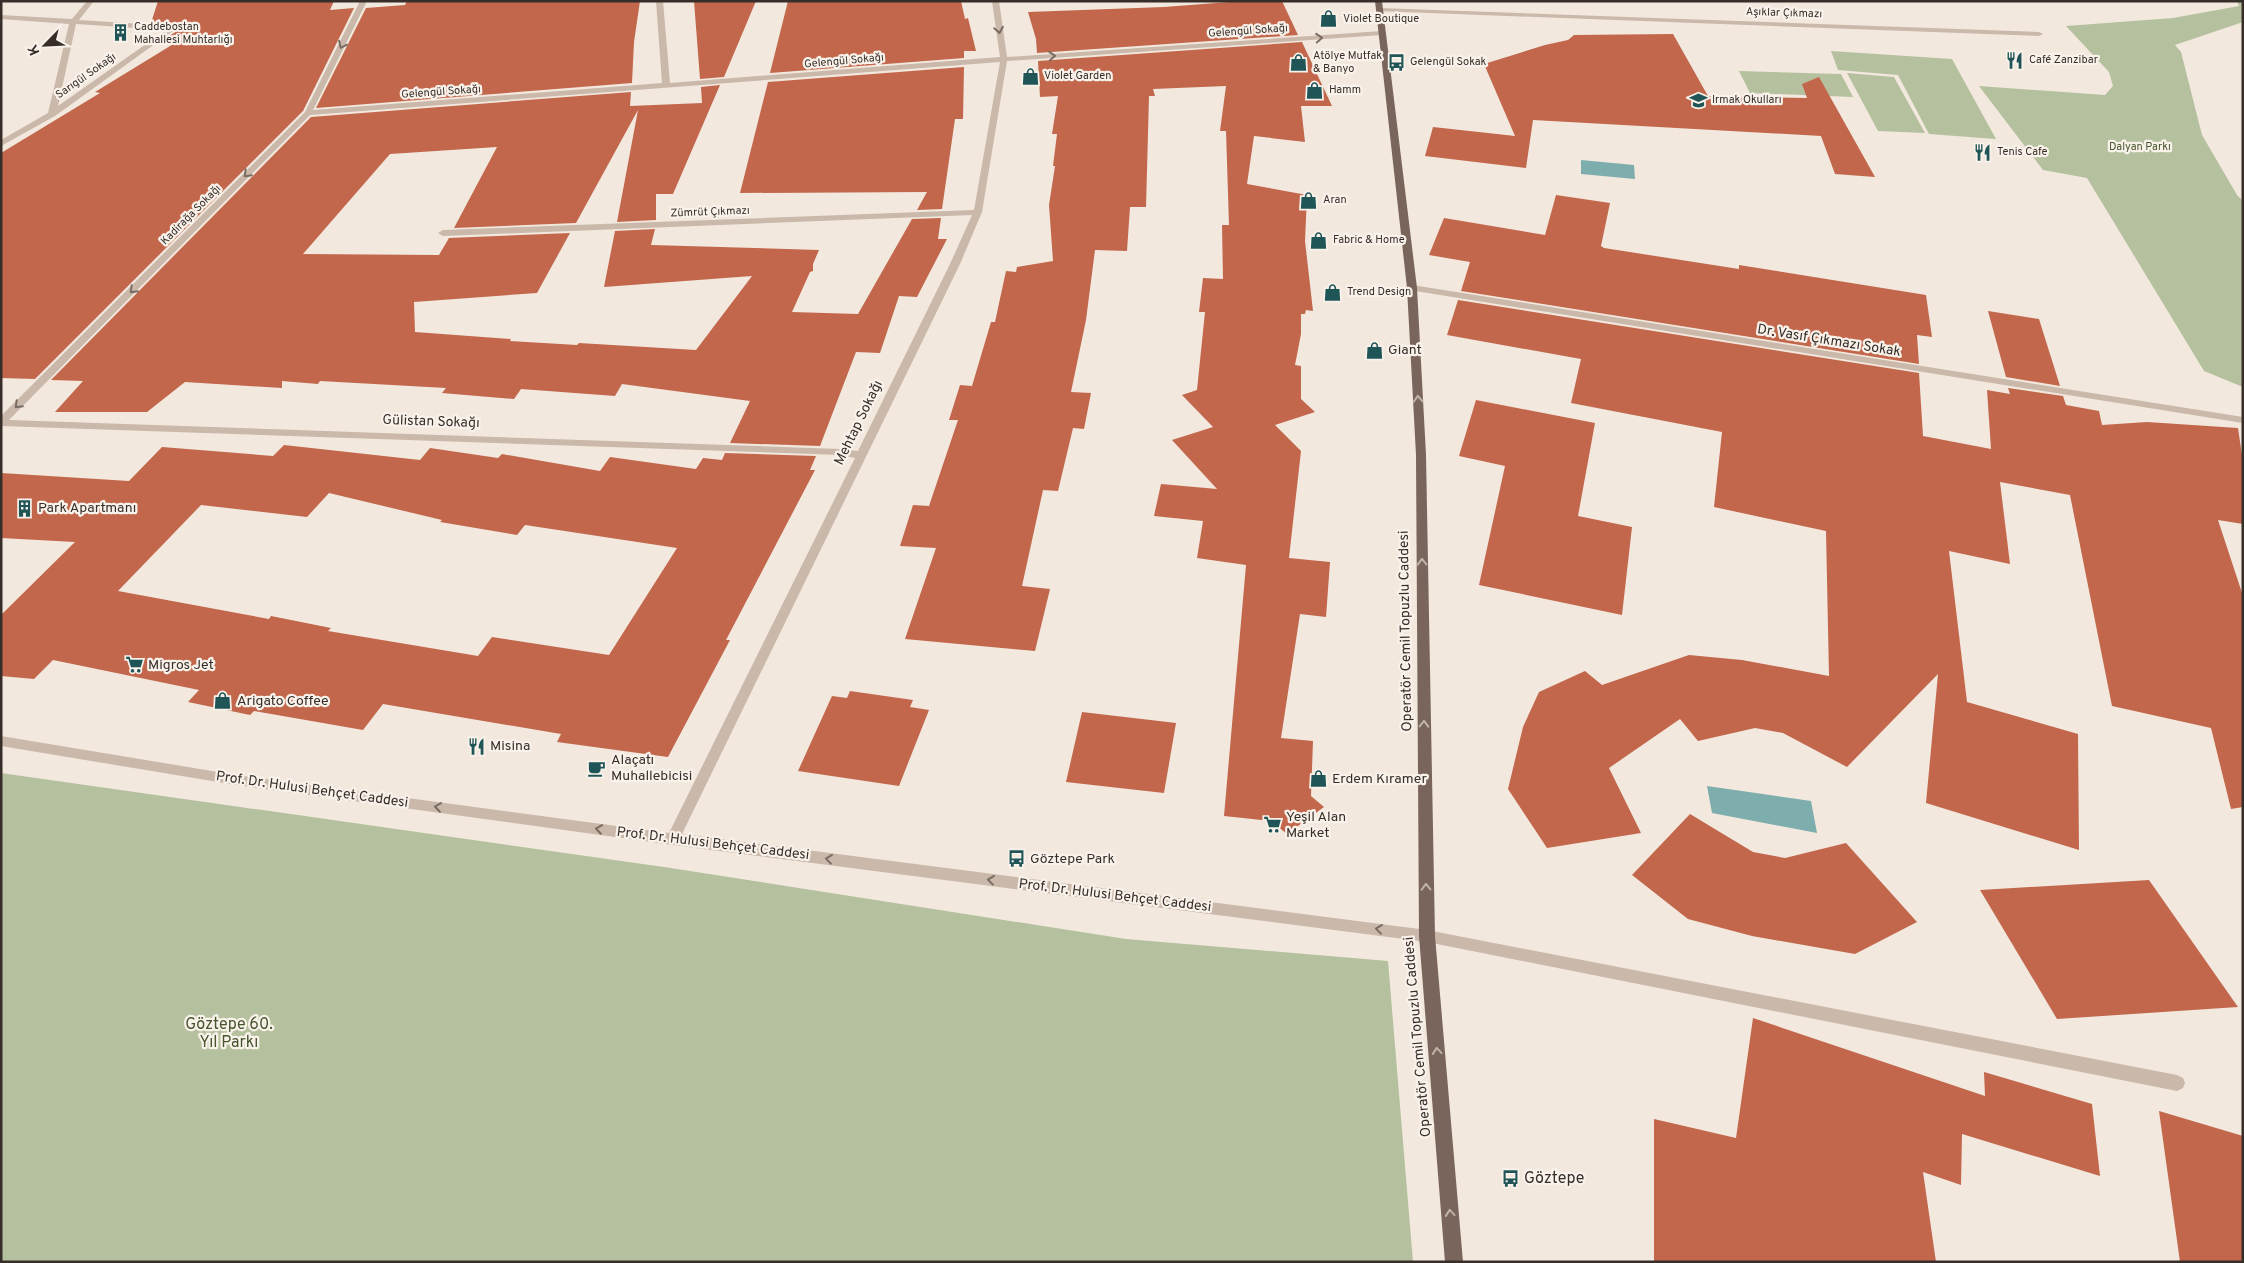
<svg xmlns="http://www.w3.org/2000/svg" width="2244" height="1263" viewBox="0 0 2244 1263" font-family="Overpass,sans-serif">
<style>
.green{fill:#b5c19e}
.water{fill:#7eadae}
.building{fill:#c2674c;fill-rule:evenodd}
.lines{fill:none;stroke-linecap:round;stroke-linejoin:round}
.minor{fill:#cab8aa;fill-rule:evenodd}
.major{fill:#79655b;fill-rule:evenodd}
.oneway{stroke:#796c63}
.oneway2{stroke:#bfb3aa}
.labels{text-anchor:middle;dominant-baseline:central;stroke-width:4.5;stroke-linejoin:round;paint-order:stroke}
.far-street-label{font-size:11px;fill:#372e29;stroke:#f9f2ea}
.far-poi-label{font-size:11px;fill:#372e29;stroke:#f9f2ea;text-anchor:start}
.far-park-label{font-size:11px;fill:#47552e;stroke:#f9f2ea}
.street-label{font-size:14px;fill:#372e29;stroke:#f9f2ea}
.poi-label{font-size:14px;fill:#372e29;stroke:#f9f2ea;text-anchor:start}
.near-park-label{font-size:16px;fill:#47552e;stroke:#f9f2ea}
.near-poi-label{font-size:16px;fill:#372e29;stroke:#f9f2ea;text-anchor:start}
</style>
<rect width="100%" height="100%" fill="#f2e8de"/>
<!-- green -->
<g class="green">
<path d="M2237,1H2243V22L2175,45L2181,52L2202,135L2237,195L2243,201V387L2204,371L2087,178L2043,170L1979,86L2105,95L2113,86L2109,72L2066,26L2173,18L2239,6Z"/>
<path d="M1831,51L1952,59L1996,139L1929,134L1898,75L1838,70Z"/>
<path d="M1739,71L1841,74L1853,97L1750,93Z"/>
<path d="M1847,73L1894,77L1925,133L1878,131Z"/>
<path d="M1,773L664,867L1126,939L1388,961L1413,1262H1Z"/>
</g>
<!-- water -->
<g class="water">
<path d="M1581,160L1634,165L1635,179L1581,174Z"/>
<path d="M1707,786L1811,801L1817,833L1712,813Z"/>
</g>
<!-- building -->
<g class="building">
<path d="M158,1H334L330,10L354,8L303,111L35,379L1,378V153L100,93L95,92L175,43L161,42L178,30V26L151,23Z"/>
<path d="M407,1H640L634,42L632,83L316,108L366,8L405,5Z"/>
<path d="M694,1H756L724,77L700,79Z"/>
<path d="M788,1H961L965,19L968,18L976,51H964V58L770,73Z"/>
<path d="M1242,1H1282L1298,35L1037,53L1036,39L1028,12L1164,7Z"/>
<path d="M1673,34L1708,96L1807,98L1802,84L1819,77L1875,177L1835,174L1821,136L1533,120L1526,168L1425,156L1433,127L1515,136L1484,64L1545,45L1568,40L1574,35Z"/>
<path d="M1302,42L1332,106H1301L1305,142L1254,136L1247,184L1307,195L1305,241L1313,311L1306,310L1305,314H1301V334L1295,365L1301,366V399L1315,412L1275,425L1301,451L1289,558L1330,562L1326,617L1300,614L1281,738L1313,741L1311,796L1324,807L1287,834L1271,821L1224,816L1246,565L1197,558L1203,521L1154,516L1161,484L1217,489L1172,440L1213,427L1182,395L1197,390L1205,312H1199L1203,278L1223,279L1222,225H1229L1226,131H1220L1226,86L1153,89L1155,96H1149L1146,207H1130L1127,251L1095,250L1086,320L1071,392L1091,393L1084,429L1073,428L1058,491L1043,490L1022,586L1050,589L1035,651L905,639L936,548L900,546L913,505L929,506L958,420H949L960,385L972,386L991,322H995L1006,271L1016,272L1017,267L1053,261L1049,205L1055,166H1053L1057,134H1052L1058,96L1040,97L1038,61Z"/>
<path d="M964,67L963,119H955L942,209L917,210L927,192L740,193L768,82Z"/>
<path d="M720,85L673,194H656V220L617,222L638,110L576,223L454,228L497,147L390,154L303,254L439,255L449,238L570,233L537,293L414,302L415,332L511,339L510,341L577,345L579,343L696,350L752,276L604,287L615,231L655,229L651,245L819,250L813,264V271L810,272L792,312L858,314L912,219L941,218L938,239H947L917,297L899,296L880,353L856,352L820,446L730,443L750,401L622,384L615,396L521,389L514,399L442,393L446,388L320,381L318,384L282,381V388L185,382L147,412H55L83,381L51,380L311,117L631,92L630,106L702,103L701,87Z"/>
<path d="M1556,195L1610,203L1601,246L1604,248L1739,269V265L1926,295L1932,337L1917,335L1919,364L1461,291L1470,262L1429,255L1444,218L1545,235Z"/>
<path d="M1458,300L1919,373L1923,436L1991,449L1987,390L2010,394L2008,388L2063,396L2066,405L2099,411L2102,425L2147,422L2238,428L2243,462V524L2218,520L2243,596V807L2231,809L2211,728L2112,706L2070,495L2000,482L2010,564L1949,551L1967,702L2078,734L2079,850L1926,803L1938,674L1847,767L1783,733L1755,728L1698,741L1680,719L1609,768L1641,833L1547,848L1508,789L1523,727L1539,692L1585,671L1602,685L1689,655L1742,660L1829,676L1826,531L1714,507L1722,432L1571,403L1581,359L1447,335Z"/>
<path d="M1988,311L2039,319L2060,386L2006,377Z"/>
<path d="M1476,400L1595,423L1578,516L1632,527L1622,615L1479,585L1505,466L1459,456Z"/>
<path d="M284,445L420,460L430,448L498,458L502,454L600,471L610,457L696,469L703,458L722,460L725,453L816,456L810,470H815L726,640H730L668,757L557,742L561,734L383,704L363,730L254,711L250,715L188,702L199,690L53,660L34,679L1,676V615L75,542L1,538V473L129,481L162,447L273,456ZM329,493L442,520L440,522L517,535L525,525L677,548L609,655L492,637L478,656L328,631L331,628L271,616L269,619L118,591L201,505L307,517Z"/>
<path d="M850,691L913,700L910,707L929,710L899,786L798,771L832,696L847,698Z"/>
<path d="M1082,712L1176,723L1164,793L1066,782Z"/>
<path d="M1690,814L1753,852L1785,858L1846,843L1917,922L1855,954L1752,936L1688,919L1632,875Z"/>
<path d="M2149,880L2238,1007L2057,1019L1980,890Z"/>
<path d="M1753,1018L1985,1096L1984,1072L2092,1104L2100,1176L1962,1134L1961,1185L1923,1172L1936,1262H1654V1119L1736,1138Z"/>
<path d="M2159,1111L2243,1136V1262H2180Z"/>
</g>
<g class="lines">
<!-- minor -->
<g class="minor">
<path d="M87,1H94L79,20L173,26L177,28L55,116L1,146V140L48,113L69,24L1,19V15L72,19ZM76,24L166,30L58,106Z"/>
<path d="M360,1H367L313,110L662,83L656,1H663L670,83L1000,57L992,1H999L1007,57L1382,31L1386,33L1382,35L1007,61L982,212L960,264L682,834L1427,930L2177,1075L2183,1078L2185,1083L2183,1088L2177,1091L1427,942L673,845L236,785L1,746V736L236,775L669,833L855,458L840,455L1,426V416L305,112ZM1000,62L974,210L443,230L438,233L443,236L972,215L950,264L858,451L840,449L9,420L310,115Z"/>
<path d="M1379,8L2039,32L2043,34L2039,36L1377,11V9Z"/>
<path d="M1412,285L2243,417V423L1409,290V286Z"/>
</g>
<!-- major -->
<path class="major" d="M1375,1H1382L1417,288L1426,455L1435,936L1463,1262H1445L1419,936L1416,455L1407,288Z"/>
</g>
<!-- one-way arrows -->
<defs><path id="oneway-chevron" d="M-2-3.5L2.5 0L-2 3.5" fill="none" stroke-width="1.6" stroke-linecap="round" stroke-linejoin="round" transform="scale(1.25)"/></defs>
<g class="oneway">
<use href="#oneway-chevron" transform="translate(999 30) rotate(81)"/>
<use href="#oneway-chevron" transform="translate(1319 38) rotate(-4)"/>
<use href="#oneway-chevron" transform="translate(342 45) rotate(116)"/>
<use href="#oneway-chevron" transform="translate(1052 56) rotate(-4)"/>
<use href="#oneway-chevron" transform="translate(247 174) rotate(135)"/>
<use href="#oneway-chevron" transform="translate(133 290) rotate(135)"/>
<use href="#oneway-chevron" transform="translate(18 405) rotate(135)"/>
<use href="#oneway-chevron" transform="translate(438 807) rotate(-172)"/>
<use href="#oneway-chevron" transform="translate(599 829) rotate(-172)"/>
<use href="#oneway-chevron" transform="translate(829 859) rotate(-173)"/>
<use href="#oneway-chevron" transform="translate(991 880) rotate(-173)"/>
<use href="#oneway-chevron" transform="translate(1379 929) rotate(-173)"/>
</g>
<g class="oneway2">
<use href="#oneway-chevron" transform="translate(1418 399) rotate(-93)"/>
<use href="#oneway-chevron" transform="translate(1422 562) rotate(-91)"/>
<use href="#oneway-chevron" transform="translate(1424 724) rotate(-89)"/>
<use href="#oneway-chevron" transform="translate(1426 887) rotate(-91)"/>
<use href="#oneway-chevron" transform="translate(1437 1051) rotate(-95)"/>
<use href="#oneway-chevron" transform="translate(1450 1213) rotate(-95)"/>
</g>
<!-- icons -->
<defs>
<symbol id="shop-bare" viewBox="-9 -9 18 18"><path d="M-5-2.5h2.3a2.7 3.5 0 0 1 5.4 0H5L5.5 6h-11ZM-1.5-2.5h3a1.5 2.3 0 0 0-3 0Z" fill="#205558" stroke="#f9f2ea" stroke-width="2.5" paint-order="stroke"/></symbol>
<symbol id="building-bare" viewBox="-9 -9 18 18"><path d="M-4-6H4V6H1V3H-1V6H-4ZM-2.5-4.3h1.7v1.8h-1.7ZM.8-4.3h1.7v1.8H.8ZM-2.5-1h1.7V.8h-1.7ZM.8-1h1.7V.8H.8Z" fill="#205558" stroke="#f9f2ea" stroke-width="2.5" paint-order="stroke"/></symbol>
<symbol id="restaurant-bare" viewBox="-9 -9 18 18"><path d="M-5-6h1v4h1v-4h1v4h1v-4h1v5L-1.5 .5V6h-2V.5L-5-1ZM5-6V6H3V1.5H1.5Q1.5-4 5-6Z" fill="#205558" stroke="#f9f2ea" stroke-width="2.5" paint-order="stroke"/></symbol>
<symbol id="bus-bare" viewBox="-9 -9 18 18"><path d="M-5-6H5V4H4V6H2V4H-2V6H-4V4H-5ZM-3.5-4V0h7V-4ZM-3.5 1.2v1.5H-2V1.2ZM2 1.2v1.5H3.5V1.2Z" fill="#205558" stroke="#f9f2ea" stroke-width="2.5" paint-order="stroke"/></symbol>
<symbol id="school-bare" viewBox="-9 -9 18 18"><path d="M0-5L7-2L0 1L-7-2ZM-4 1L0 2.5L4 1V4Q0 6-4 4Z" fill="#205558" stroke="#f9f2ea" stroke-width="2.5" paint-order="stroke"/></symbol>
<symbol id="supermarket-bare" viewBox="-9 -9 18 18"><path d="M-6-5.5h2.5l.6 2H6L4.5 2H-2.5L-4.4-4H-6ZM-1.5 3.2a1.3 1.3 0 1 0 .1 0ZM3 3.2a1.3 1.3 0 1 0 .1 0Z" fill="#205558" stroke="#f9f2ea" stroke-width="2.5" paint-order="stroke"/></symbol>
<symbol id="cafe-bare" viewBox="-9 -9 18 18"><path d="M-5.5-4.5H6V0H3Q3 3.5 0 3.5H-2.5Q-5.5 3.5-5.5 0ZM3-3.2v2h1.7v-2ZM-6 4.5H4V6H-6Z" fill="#205558" stroke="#f9f2ea" stroke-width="2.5" paint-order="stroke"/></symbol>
</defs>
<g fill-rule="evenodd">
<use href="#shop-bare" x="1316" y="6" width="25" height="25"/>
<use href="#building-bare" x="108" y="20" width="25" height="25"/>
<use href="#restaurant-bare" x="2002" y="48" width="25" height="25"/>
<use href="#shop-bare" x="1286" y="50" width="25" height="25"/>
<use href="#bus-bare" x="1384" y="50" width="25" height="25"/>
<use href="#shop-bare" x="1018" y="64" width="25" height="25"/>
<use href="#shop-bare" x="1302" y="78" width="25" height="25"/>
<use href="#school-bare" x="1686" y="88" width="25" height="25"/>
<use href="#restaurant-bare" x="1970" y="140" width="25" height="25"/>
<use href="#shop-bare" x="1296" y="188" width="25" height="25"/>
<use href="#shop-bare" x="1306" y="228" width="25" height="25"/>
<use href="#shop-bare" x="1320" y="280" width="25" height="25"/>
<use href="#shop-bare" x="1362" y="338" width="25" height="25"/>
<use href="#building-bare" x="12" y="496" width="25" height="25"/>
<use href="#supermarket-bare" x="122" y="652" width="25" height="25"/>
<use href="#shop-bare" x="210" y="688" width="25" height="25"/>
<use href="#restaurant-bare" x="464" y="734" width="25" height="25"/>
<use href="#cafe-bare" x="584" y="756" width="25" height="25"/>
<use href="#shop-bare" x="1306" y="766" width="25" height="25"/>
<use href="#supermarket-bare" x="1260" y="812" width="25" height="25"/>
<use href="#bus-bare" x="1004" y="846" width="25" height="25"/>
<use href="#bus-bare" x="1498" y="1166" width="25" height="25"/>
</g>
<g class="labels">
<!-- far-street labels -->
<g class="far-street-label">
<text transform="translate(1784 13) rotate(2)">Aşıklar Çıkmazı</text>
<text transform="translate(1248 31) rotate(-4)">Gelengül Sokağı</text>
<text transform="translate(844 61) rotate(-5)">Gelengül Sokağı</text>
<text transform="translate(86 76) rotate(-35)">Sarıgül Sokağı</text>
<text transform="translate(441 92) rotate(-4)">Gelengül Sokağı</text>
<text transform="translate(710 212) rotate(-2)">Zümrüt Çıkmazı</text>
<text transform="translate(191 215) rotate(-45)">Kadirağa Sokağı</text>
</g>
<!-- far-poi labels -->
<g class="far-poi-label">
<text x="1343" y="19">Violet Boutique</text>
<text x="134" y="27">Caddebostan<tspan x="134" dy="13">Mahallesi Muhtarlığı</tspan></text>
<text x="1313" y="56">Atölye Mutfak<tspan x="1313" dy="13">&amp; Banyo</tspan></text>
<text x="2029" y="60">Café Zanzibar</text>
<text x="1410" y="62">Gelengül Sokak</text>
<text x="1044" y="76">Violet Garden</text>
<text x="1329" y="90">Hamm</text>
<text x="1712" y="100">Irmak Okulları</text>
<text x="1997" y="152">Tenis Cafe</text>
<text x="1323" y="200">Aran</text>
<text x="1333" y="240">Fabric &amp; Home</text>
<text x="1347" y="292">Trend Design</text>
</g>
<!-- far-park labels -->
<g class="far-park-label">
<text x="2140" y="147">Dalyan Parkı</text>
</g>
<!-- street labels -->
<g class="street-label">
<text transform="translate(1829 341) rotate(9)">Dr. Vasıf Çıkmazı Sokak</text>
<text transform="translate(431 422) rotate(2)">Gülistan Sokağı</text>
<text transform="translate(859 423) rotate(-64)">Mehtap Sokağı</text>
<text transform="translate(1406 631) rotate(-91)">Operatör Cemil Topuzlu Caddesi</text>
<text transform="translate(312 790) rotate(8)">Prof. Dr. Hulusi Behçet Caddesi</text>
<text transform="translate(713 844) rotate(7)">Prof. Dr. Hulusi Behçet Caddesi</text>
<text transform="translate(1115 896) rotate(7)">Prof. Dr. Hulusi Behçet Caddesi</text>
<text transform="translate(1418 1037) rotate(-95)">Operatör Cemil Topuzlu Caddesi</text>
</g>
<!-- poi labels -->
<g class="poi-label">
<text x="1388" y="350">Giant</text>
<text x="38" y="508">Park Apartmanı</text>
<text x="148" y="665">Migros Jet</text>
<text x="237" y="701">Arigato Coffee</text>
<text x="490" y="746">Misina</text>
<text x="611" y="760">Alaçatı<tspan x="611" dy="16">Muhallebicisi</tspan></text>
<text x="1332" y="779">Erdem Kıramer</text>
<text x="1286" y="817">Yeşil Alan<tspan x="1286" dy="16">Market</tspan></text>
<text x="1030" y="859">Göztepe Park</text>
</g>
<!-- near-park labels -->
<g class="near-park-label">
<text x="229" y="1025">Göztepe 60.<tspan x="229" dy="18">Yıl Parkı</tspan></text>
</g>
<!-- near-poi labels -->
<g class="near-poi-label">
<text x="1524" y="1179">Göztepe</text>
</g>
</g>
<!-- border -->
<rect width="2244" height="1263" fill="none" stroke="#372e29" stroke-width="5"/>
<!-- north arrow -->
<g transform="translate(45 45) rotate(246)" stroke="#f9f2ea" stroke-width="4" paint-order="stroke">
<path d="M0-4L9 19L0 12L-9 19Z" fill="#372e29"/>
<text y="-8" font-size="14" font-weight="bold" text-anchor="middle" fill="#372e29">K</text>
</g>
</svg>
